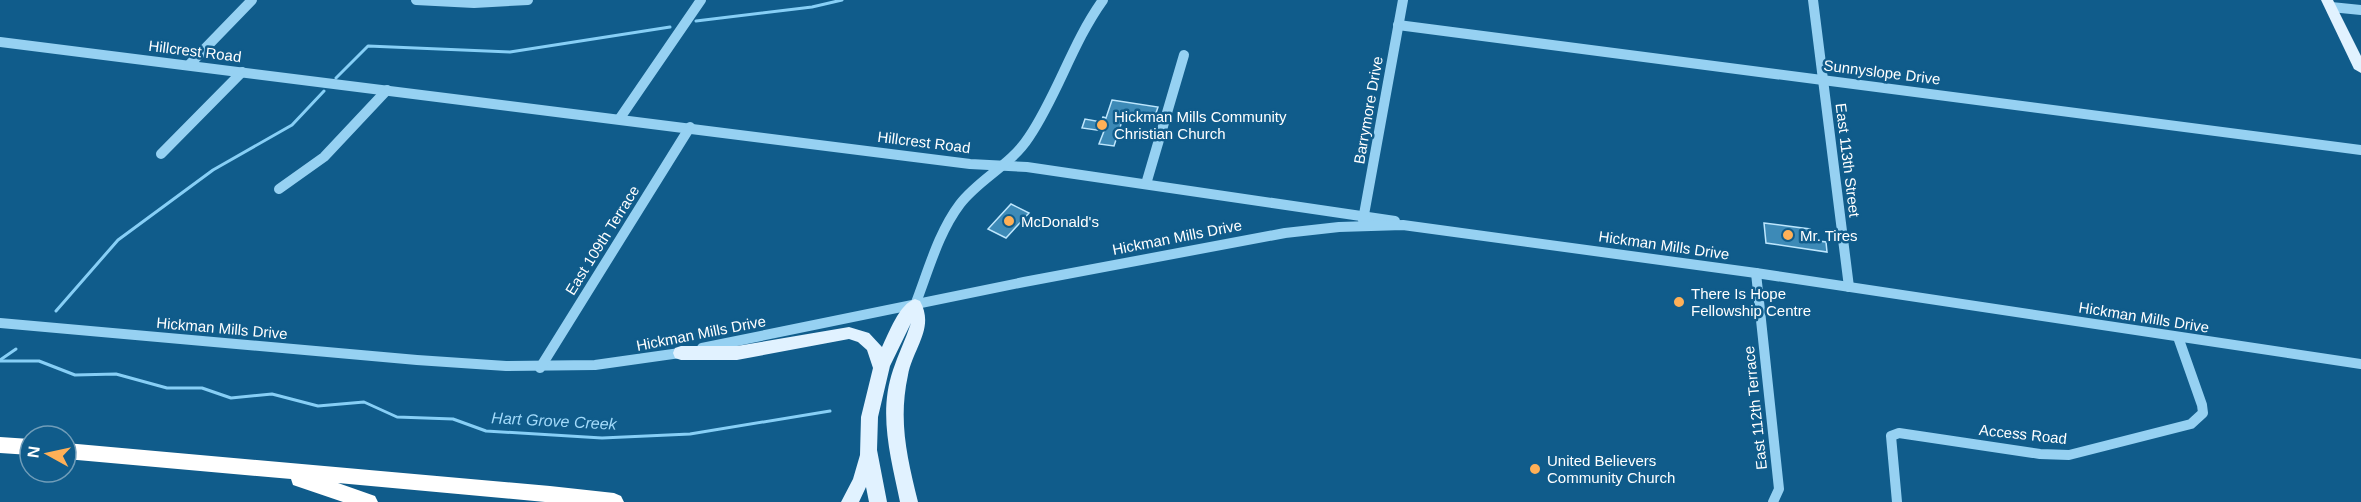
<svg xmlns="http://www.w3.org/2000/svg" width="2361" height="502" viewBox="0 0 2361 502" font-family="Arial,sans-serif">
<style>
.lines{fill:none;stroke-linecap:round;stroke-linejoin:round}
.stream{stroke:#87cff6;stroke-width:3}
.building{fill:#3d8ab7;stroke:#bde6fd;stroke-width:1.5}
.minor{stroke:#96d1f2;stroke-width:10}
.major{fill:#e1f2ff;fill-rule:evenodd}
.highway{fill:#fff;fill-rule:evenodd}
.poi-dot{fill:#ffb057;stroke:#105c8b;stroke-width:2}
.labels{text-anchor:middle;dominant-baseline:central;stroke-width:5;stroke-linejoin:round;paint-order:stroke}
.street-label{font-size:15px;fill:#fff;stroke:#105c8b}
.poi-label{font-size:15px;fill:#fff;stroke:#105c8b;text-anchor:start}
.water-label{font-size:16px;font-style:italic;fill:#a2dafa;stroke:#105c8b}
</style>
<rect width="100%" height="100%" fill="#105c8b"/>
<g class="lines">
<!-- stream -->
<g class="stream">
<path d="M696,21L812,7L842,0"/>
<path d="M336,78L368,46L510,52L670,27"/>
<path d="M56,311L118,240L213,170L292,125L324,91"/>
<path d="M0,360L16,349"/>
<path d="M0,361H39L75,375L116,374L167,388H202L231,398L272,394L318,406L364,402L397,417L453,419L486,431L602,438L690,434L830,411"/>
</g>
</g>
<!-- building -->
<g class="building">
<path d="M1112,100L1158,107L1154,119L1124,115L1114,146L1099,144L1104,131L1082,128L1085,119L1101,122L1103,117L1106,118Z"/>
<path d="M1011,204L1029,213L1006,238L988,229Z"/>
<path d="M1764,223L1810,229L1811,240L1826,242L1827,252L1766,243Z"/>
</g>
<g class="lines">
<!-- minor -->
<g class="minor">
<path d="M416,0L474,3L528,0"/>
<path d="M1813,0L1849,287"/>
<path d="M2331,7L2361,10"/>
<path d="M1398,25L2361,150"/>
<path d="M0,42L970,164L1027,167L1395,221"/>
<path d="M189,65L252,0"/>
<path d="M620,118L701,0"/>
<path d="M161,154L242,72"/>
<path d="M1146,184L1184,55"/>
<path d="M279,189L324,157L387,90"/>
<path d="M1363,220L1403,0"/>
<path d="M1756,273L1779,489L1773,502"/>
<path d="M915,305C928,272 938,233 960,204C979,179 1011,165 1029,137C1058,94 1072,43 1103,0"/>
<path d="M0,323L417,360L506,366L595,365L687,352"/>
<path d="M702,348L1024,282L1285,233L1339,227L1403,225L1756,273L2361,364"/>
<path d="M540,368L690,127"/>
<path d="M1897,502L1891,436L1899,433L2040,454L2069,455L2191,424L2203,413L2202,405L2178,337"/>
</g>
<!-- major -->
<g class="major">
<path d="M2321,0H2333L2361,56V73L2354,69Z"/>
<path d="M915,299L920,301C935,328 913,348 908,375C898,421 907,457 918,502H900C891,458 878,414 893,370C898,354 906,339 911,323L890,366L878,417L877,450L887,502H869L866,487L859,502H841L853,479L860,455L861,417L873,368L867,350L858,342L849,339L737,360H681L675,358L673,353L675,348L681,346H737L849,327L869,333L882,347C889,333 899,304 915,299Z"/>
</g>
<!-- highway -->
<g class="highway">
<path d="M0,437L30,439V455L0,453Z"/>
<path d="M66,443L550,486L614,493L621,496L624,502H545L338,483L375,496L378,502H343L293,485L291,479L66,459Z"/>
</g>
</g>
<!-- markers -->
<g class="poi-dot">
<circle cx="1102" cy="125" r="6"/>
<circle cx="1009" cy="221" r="6"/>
<circle cx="1788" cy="235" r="6"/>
<circle cx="1679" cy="302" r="6"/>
<circle cx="1535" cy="469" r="6"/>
</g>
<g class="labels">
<!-- street labels -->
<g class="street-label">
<text transform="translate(195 51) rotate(7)">Hillcrest Road</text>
<text transform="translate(1882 72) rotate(7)">Sunnyslope Drive</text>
<text transform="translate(1368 110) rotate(-80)">Barrymore Drive</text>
<text transform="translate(924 142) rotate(7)">Hillcrest Road</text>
<text transform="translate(1848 160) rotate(83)">East 113th Street</text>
<text transform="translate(1177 237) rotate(-11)">Hickman Mills Drive</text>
<text transform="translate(602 240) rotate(-58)">East 109th Terrace</text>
<text transform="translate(1664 245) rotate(8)">Hickman Mills Drive</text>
<text transform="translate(2144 317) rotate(9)">Hickman Mills Drive</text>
<text transform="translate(222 328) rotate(5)">Hickman Mills Drive</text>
<text transform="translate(701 333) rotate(-11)">Hickman Mills Drive</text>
<text transform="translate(1755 408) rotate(-96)">East 112th Terrace</text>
<text transform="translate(2023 434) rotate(6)">Access Road</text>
</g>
<!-- poi labels -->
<g class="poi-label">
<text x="1114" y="116">Hickman Mills Community<tspan x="1114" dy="17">Christian Church</tspan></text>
<text x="1021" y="221">McDonald's</text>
<text x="1800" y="235">Mr. Tires</text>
<text x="1691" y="293">There Is Hope<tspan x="1691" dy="17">Fellowship Centre</tspan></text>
<text x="1547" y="460">United Believers<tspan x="1547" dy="17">Community Church</tspan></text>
</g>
<!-- water labels -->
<g class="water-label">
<text transform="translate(554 421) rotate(3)">Hart Grove Creek</text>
</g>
</g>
<!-- north arrow -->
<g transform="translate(48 454) rotate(278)"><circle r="28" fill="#105c8b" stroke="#709db9" stroke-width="1.5"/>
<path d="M0-4.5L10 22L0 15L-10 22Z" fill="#ffb057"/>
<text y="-9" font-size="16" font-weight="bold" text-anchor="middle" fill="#ffffff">N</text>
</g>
</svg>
